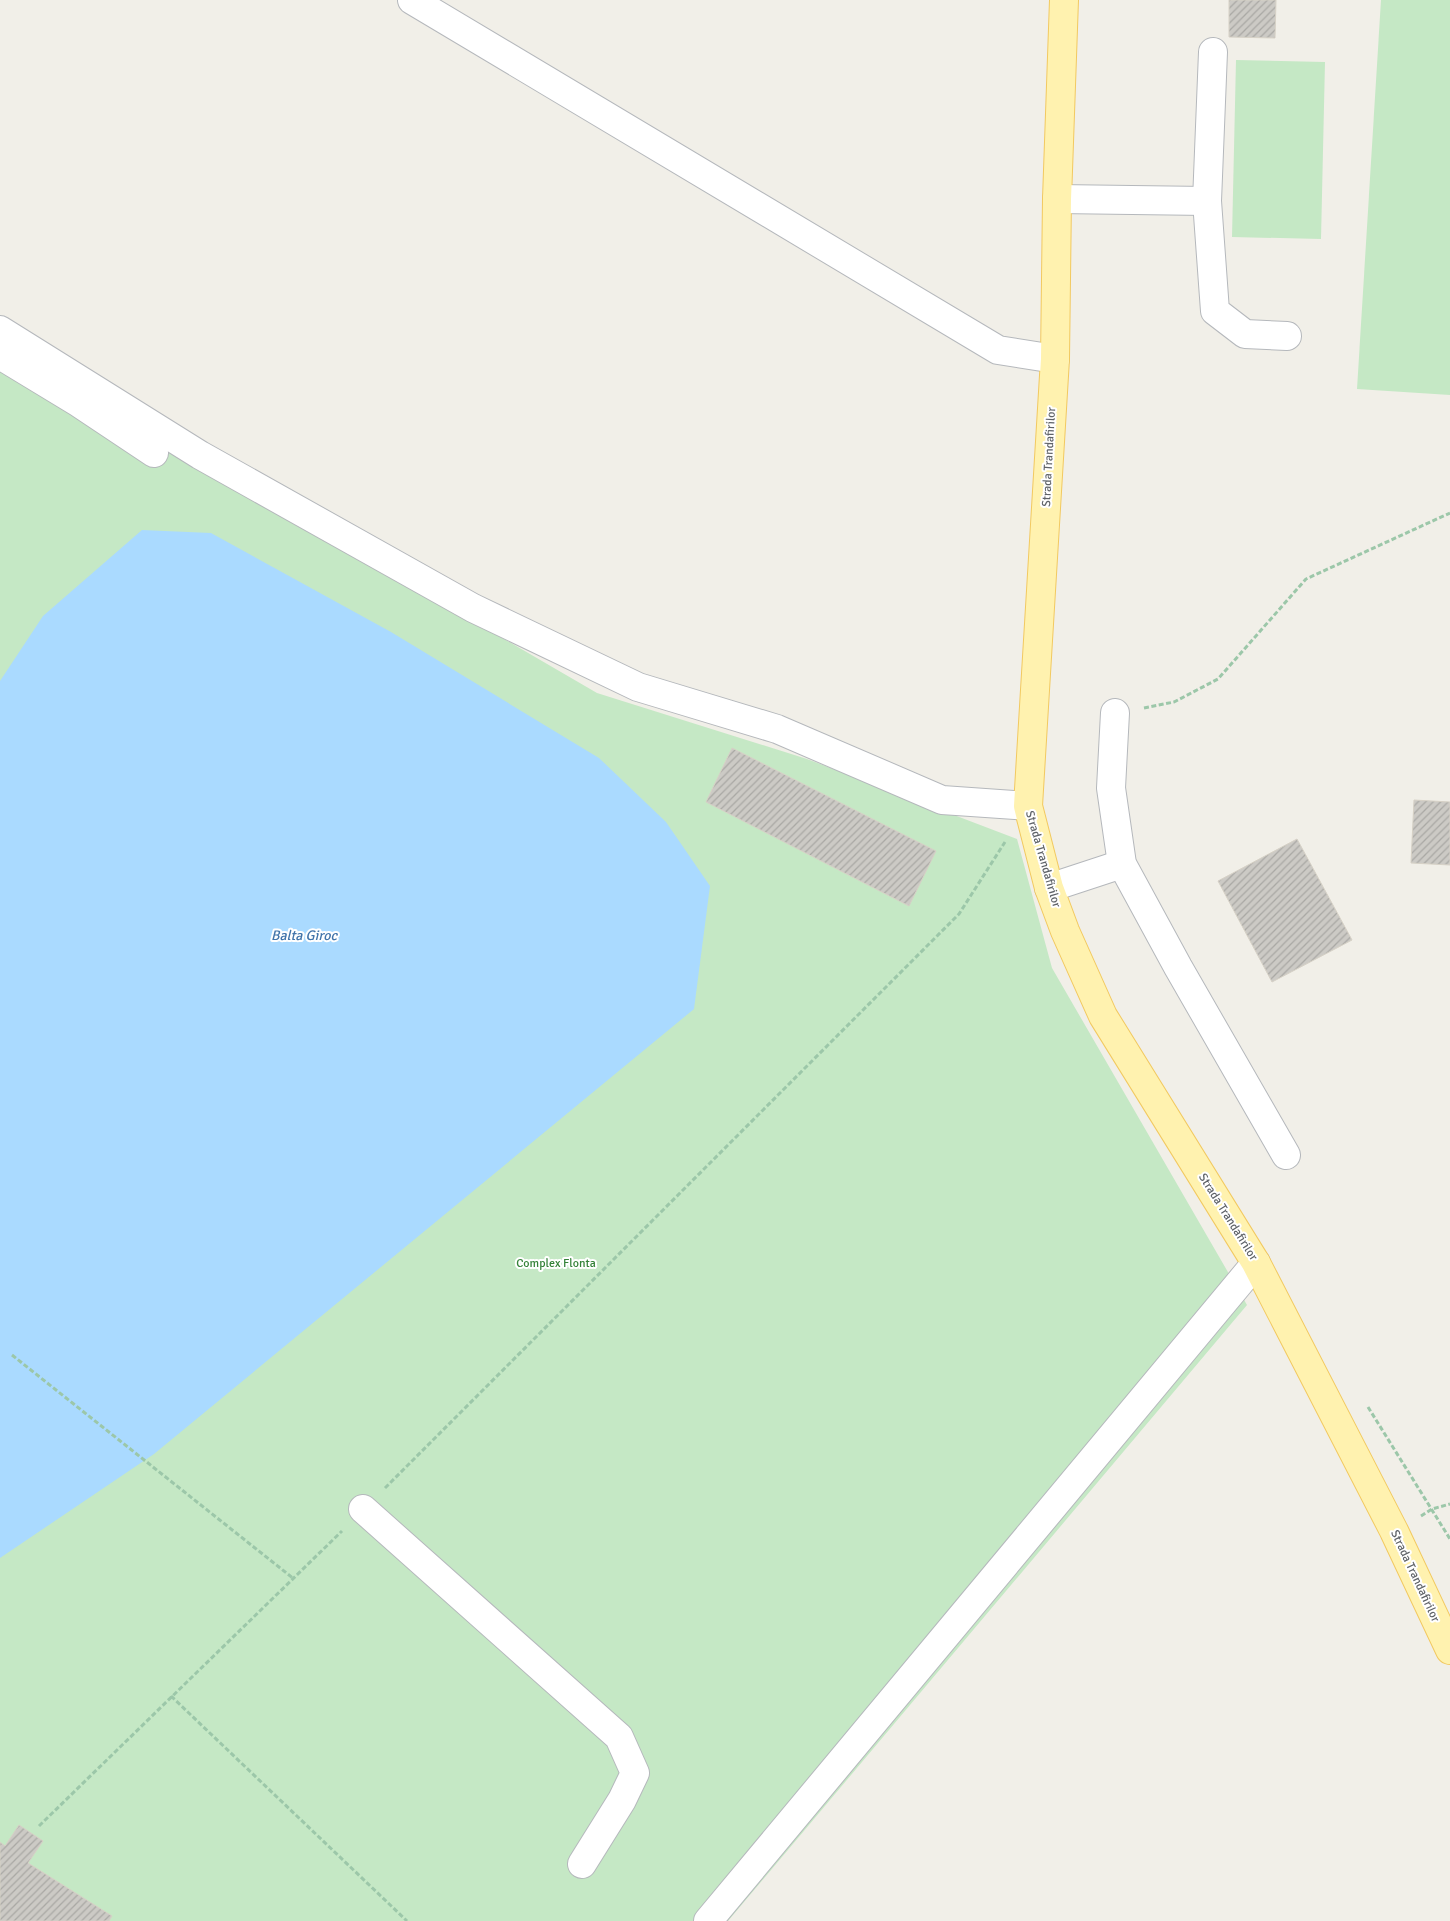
<svg xmlns="http://www.w3.org/2000/svg" width="1450" height="1921" viewBox="0 0 1450 1921" font-family="Signika,sans-serif">
<style>
.green{fill:#c5e8c5}
.water{fill:#aadaff}
.building{fill:url(#building-hatch);stroke:#d6d1c6}
.lines{fill:none;stroke-linecap:round;stroke-linejoin:round}
.minor-casing{stroke:#b5b8bc;stroke-width:30}
.major-casing{stroke:#f2c960;stroke-width:30}
.path{stroke:#9cc7a9;stroke-width:3;stroke-dasharray:5 2.5;stroke-linecap:butt}
.minor{stroke:#fff;stroke-width:28}
.major{stroke:#fff2af;stroke-width:28}
.labels{text-anchor:middle;dominant-baseline:central;stroke-width:4;stroke-linejoin:round;paint-order:stroke}
.street-label{font-size:12px;fill:#5f6368;stroke:#fff}
.park-label{font-size:12px;fill:#348238;stroke:#fff}
.water-label{font-size:14px;font-style:italic;fill:#4174aa;stroke:#fff}
</style>
<defs>
<pattern id="building-hatch" width="6" height="6" patternUnits="userSpaceOnUse" patternTransform="scale(1.25)"><rect width="6" height="6" fill="#cccac5"/><path d="M-1 1l2-2M0 6l6-6M5 7l2-2" fill="none" stroke="#a9a8a4"/></pattern>
</defs>
<rect width="100%" height="100%" fill="#f1efe8"/>
<!-- green -->
<g class="green">
<path d="M1381,0H1450V395L1357,389Z"/>
<path d="M1236,60L1325,62L1321,239L1232,237Z"/>
<path d="M0,346L597,693L807,759L1017,839L1052,968L1247,1305L728,1921H0Z"/>
</g>
<!-- water -->
<path class="water" d="M142,530L211,533L391,632L599,758L666,822L710,886L694,1009L154,1454L0,1558V681L43,616Z"/>
<!-- building -->
<g class="building">
<path d="M1229,0H1276L1275,38L1229,37Z"/>
<path d="M732,748L936,851L909,906L706,802Z"/>
<path d="M1414,800L1450,802V865L1411,863Z"/>
<path d="M1297,839L1352,940L1272,982L1218,881Z"/>
<path d="M19,1825L43,1841L28,1863L112,1916L109,1921H0V1842L5,1846Z"/>
</g>
<g class="lines">
<defs>
<g id="minor">
<path d="M412,0L998,350L1055,359"/>
<path d="M1213,52L1207,201L1215,311L1245,334L1287,336"/>
<path d="M1057,199L1207,201"/>
<path d="M0,330L200,455L473,608L638,687L777,729L942,800L1028,806"/>
<path d="M0,355L79,403L154,453"/>
<path d="M1115,713L1111,788L1122,864L1178,967L1286,1155"/>
<path d="M1049,888L1122,864"/>
<path d="M363,1509L619,1737L635,1773L622,1800L582,1864"/>
<path d="M708,1921L1256,1263"/>
</g>
<path id="major" d="M1064,0L1057,199L1055,359L1028,806L1049,888L1065,931L1103,1016L1256,1263L1394,1531L1450,1650"/>
</defs>
<!-- minor casing -->
<use href="#minor" class="minor-casing"/>
<!-- major casing -->
<use href="#major" class="major-casing"/>
<!-- path -->
<g class="path">
<path d="M1144,708L1174,702L1218,679L1306,579L1450,513"/>
<path d="M12,1355L294,1579"/>
<path d="M1368,1407L1450,1539"/>
<path d="M385,1488L959,914L1005,842"/>
<path d="M1421,1516L1432,1509L1450,1504"/>
<path d="M171,1696L407,1921"/>
<path d="M39,1826L342,1531"/>
</g>
<!-- minor -->
<use href="#minor" class="minor"/>
<!-- major -->
<use href="#major" class="major"/>
</g>
<g class="labels">
<!-- street labels -->
<g class="street-label">
<text transform="translate(1049 457) rotate(-87)">Strada Trandafirilor</text>
<text transform="translate(1043 859) rotate(74)">Strada Trandafirilor</text>
<text transform="translate(1228 1217) rotate(58)">Strada Trandafirilor</text>
<text transform="translate(1415 1576) rotate(65)">Strada Trandafirilor</text>
</g>
<!-- park labels -->
<g class="park-label">
<text x="556" y="1263">Complex Flonta</text>
</g>
<!-- water labels -->
<g class="water-label">
<text x="304" y="935">Balta Giroc</text>
</g>
</g>
</svg>
